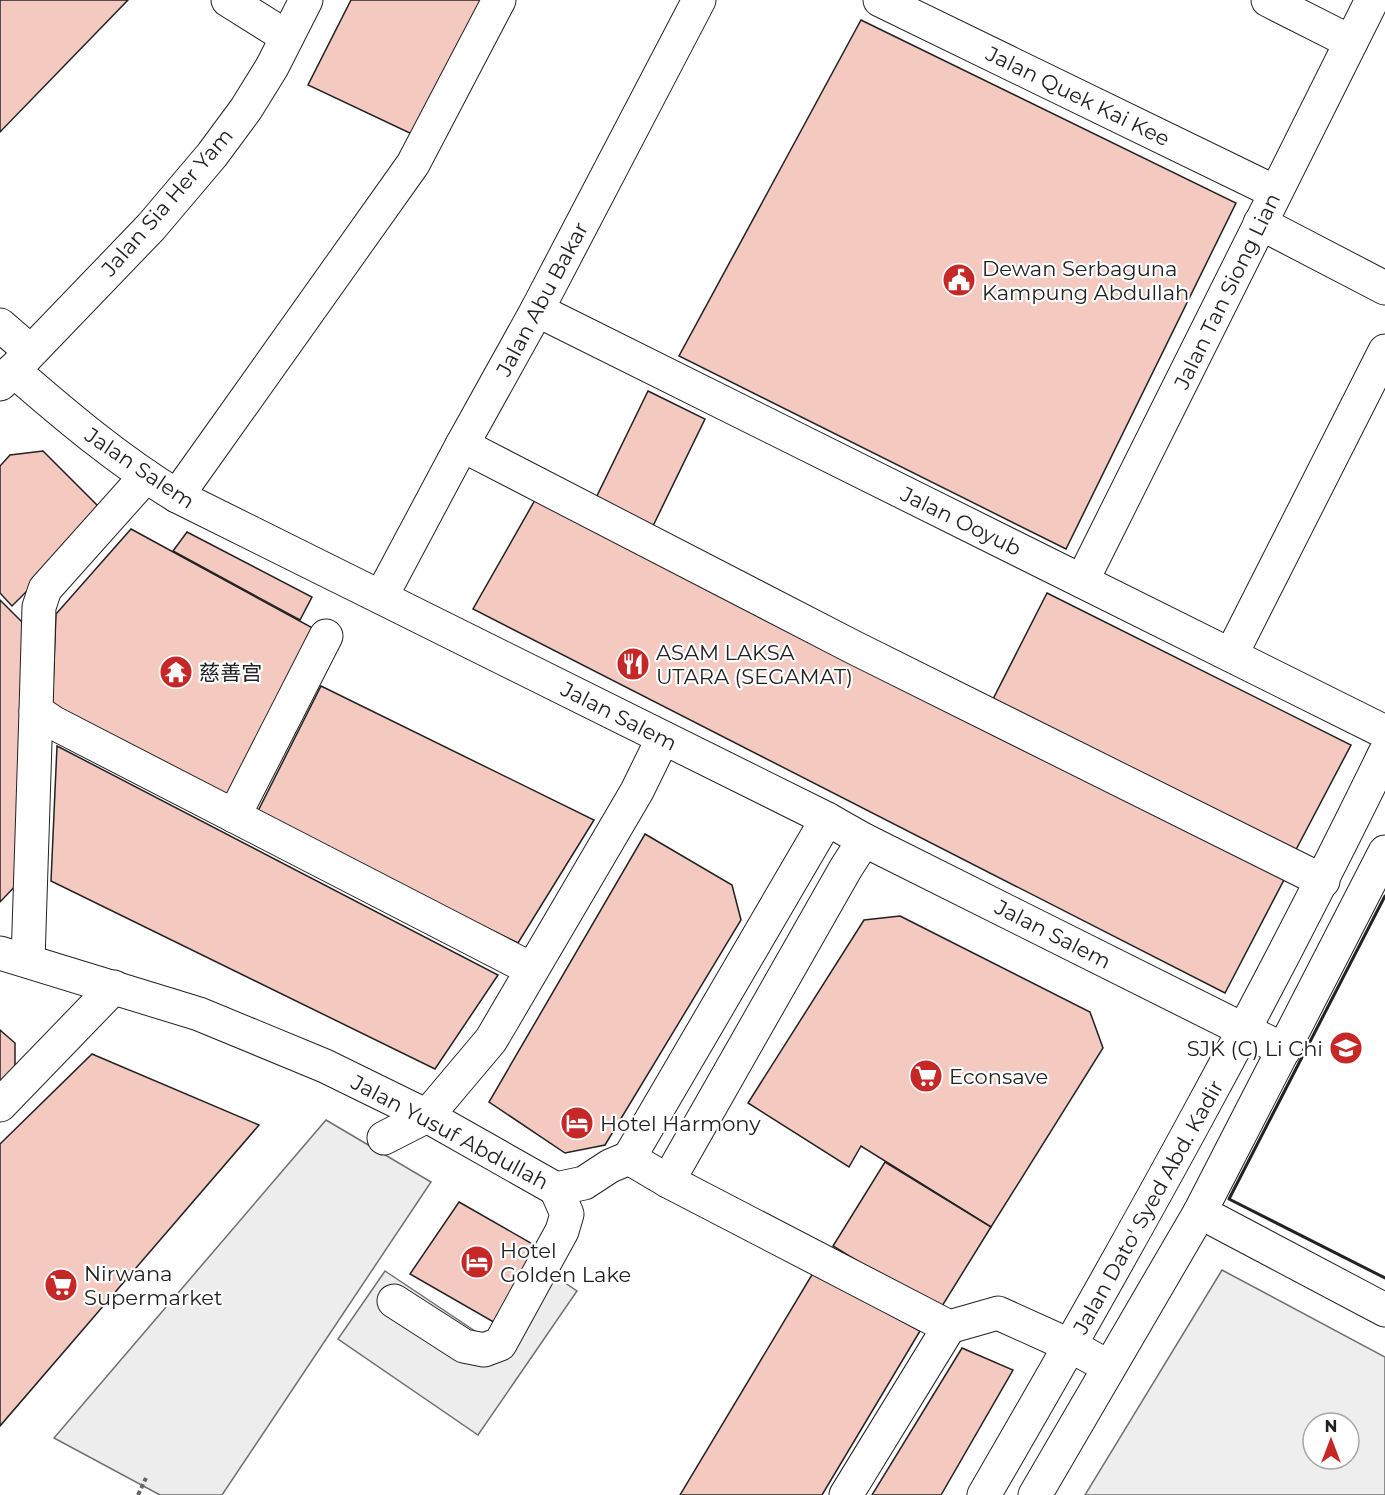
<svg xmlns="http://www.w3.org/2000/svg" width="1385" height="1495" viewBox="0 0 1385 1495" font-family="Montserrat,'Noto Sans SC',sans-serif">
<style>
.green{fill:#eee;stroke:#6f6f6f;stroke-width:1.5;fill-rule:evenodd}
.parking{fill:#ededed;stroke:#6f6f6f;stroke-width:1.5}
.building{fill:#f3c9c0;stroke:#222;stroke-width:1.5}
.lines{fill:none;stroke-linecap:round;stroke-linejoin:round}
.minor-casing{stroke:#222;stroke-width:35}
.path{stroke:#646464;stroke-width:4;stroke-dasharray:4.5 3;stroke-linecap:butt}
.minor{stroke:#fff;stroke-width:33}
.wall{stroke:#222;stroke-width:3}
.labels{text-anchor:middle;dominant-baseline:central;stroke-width:4.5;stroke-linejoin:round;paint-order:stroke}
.street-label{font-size:21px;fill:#222;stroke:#fff}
.poi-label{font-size:21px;fill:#222;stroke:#fff;text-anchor:start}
</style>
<rect width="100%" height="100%" fill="#fff"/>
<!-- green -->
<path class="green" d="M1222,1270L1385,1357V1495H1085ZM1313,1423H1349V1459H1313Z"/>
<!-- parking -->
<g class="parking">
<path d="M326,1120L431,1182L222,1495H160L54,1438Z"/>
<path d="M385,1271L505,1351L556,1277L577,1291L478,1435L338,1339Z"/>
</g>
<!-- building -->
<g class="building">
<path d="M0,0H128L0,132Z"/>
<path d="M351,0H485L414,135L308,85Z"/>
<path d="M861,20L1236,203L1066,549L679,356Z"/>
<path d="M648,391L705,419L651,530L594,502Z"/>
<path d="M43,451L105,513L12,606L0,593V466L10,455Z"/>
<path d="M535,500L1286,876L1225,993L473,609Z"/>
<path d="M131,529L320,632L229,803L52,713L56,614Z"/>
<path d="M187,532L312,597L300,620L173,551Z"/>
<path d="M1047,593L1351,745L1290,861L990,705Z"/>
<path d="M0,600L24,624L22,879L0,902Z"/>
<path d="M321,686L594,820L518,943L256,815Z"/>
<path d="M57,746L498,975L435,1069L51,881Z"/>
<path d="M645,834L732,885L741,920L605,1145L565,1153L489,1102Z"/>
<path d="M900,916L1090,1012L1103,1048L991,1227L861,1146L849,1167L748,1103L864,920Z"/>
<path d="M0,1030L15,1043V1073L0,1088Z"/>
<path d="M92,1054L259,1125L0,1426V1144Z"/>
<path d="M885,1162L991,1227L939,1311L833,1246Z"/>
<path d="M459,1202L543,1250L497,1324L410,1274Z"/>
<path d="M813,1273L920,1331L822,1495H680Z"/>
<path d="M962,1348L1013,1370L941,1495H872Z"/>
</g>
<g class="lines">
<defs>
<g id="minor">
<path d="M228,0L287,37"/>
<path d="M880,0L1275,192"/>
<path d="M1268,0L1351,42"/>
<path d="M1260,223L1385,288"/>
<path d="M537,310L1385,732"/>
<path d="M0,325L30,351"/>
<path d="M13,370C66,416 118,460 177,496L827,819L864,840L1284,1050"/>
<path d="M0,384L151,227L212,155L246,109L272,67L306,0"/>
<path d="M462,445L853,647L1323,881"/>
<path d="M146,476L45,589L39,607L36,711L54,723L531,969"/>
<path d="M177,496L413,164L499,0"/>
<path d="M1082,581L1372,0"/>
<path d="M381,597L462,445L537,310L699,0"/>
<path d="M1231,655L1385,351"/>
<path d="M234,816L326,636"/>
<path d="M0,953L199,1014L325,1066L427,1116L556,1189L584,1183L610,1166L629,1158L668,1181L949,1327L998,1313L1071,1346L1109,1367"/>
<path d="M28,961L36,711"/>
<path d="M0,1105L114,987"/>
<path d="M384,1138L427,1116L491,1040L637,791L663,738"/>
<path d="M629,1158L827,819"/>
<path d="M668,1181L846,868L864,840"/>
<path d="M1200,1212L1385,1310"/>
<path d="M394,1301L464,1346L484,1350L500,1344L562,1231L567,1214L556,1189"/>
<path d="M846,1495L949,1327"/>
<path d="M984,1495C1125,1252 1262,1006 1385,753"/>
<path d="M1035,1495L1200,1212L1385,852"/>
</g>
</defs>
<!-- minor casing -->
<use href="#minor" class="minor-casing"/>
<!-- path -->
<path class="path" d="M138,1495L146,1478"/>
<!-- minor -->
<use href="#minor" class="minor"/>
<!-- wall -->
<path class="wall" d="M1385,896L1229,1199L1385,1278"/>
</g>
<!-- icons -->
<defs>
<symbol id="civic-disc" viewBox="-11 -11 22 22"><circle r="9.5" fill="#c62828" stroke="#fff"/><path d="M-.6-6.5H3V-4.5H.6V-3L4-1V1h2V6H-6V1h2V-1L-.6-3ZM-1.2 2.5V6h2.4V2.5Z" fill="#fff"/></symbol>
<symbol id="restaurant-disc" viewBox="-11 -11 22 22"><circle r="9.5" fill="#c62828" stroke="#fff"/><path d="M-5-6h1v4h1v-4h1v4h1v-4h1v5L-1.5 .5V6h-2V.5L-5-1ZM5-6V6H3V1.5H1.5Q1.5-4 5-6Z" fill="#fff"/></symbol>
<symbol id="temple-disc" viewBox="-11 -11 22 22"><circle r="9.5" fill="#c62828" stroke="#fff"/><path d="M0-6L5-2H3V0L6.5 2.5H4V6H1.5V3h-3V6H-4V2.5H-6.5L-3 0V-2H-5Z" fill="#fff"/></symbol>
<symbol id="school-disc" viewBox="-11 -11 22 22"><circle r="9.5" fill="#c62828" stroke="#fff"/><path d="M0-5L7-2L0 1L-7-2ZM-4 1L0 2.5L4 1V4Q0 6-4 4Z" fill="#fff"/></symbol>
<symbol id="supermarket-disc" viewBox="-11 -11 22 22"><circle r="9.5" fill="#c62828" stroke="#fff"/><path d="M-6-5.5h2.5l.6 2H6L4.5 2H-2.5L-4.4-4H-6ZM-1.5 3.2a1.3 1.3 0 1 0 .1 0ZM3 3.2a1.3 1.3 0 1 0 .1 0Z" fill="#fff"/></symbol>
<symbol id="hotel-disc" viewBox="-11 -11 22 22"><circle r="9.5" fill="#c62828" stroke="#fff"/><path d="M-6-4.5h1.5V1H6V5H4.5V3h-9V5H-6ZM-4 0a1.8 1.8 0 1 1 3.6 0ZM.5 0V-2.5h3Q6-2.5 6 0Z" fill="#fff"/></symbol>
</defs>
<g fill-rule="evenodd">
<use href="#civic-disc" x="940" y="261" width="38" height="38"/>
<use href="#restaurant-disc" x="614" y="645" width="38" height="38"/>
<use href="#temple-disc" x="157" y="653" width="38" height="38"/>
<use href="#school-disc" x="1327" y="1029" width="38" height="38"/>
<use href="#supermarket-disc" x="907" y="1057" width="38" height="38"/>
<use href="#hotel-disc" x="558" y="1104" width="38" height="38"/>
<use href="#hotel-disc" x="458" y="1243" width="38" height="38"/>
<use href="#supermarket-disc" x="42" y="1266" width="38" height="38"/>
</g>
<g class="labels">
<!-- street labels -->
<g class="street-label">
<text transform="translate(1078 96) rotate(26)">Jalan Quek Kai Kee</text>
<text transform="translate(167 202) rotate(-49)">Jalan Sia Her Yam</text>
<text transform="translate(1227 291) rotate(-64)">Jalan Tan Siong Lian</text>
<text transform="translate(542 299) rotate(-62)">Jalan Abu Bakar</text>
<text transform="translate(140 468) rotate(34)">Jalan Salem</text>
<text transform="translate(961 521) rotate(26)">Jalan Ooyub</text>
<text transform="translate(619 716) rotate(27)">Jalan Salem</text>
<text transform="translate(1053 934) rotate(27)">Jalan Salem</text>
<text transform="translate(450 1132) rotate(28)">Jalan Yusuf Abdullah</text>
<text transform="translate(1148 1207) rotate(-61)">Jalan Dato' Syed Abd. Kadir</text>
</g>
<!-- poi labels -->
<g class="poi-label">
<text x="982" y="268">Dewan Serbaguna<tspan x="982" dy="24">Kampung Abdullah</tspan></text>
<text x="656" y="652">ASAM LAKSA<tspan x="656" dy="24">UTARA (SEGAMAT)</tspan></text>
<text x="199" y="672">慈善宫</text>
<text x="1323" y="1048" text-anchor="end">SJK (C) Li Chi</text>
<text x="949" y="1076">Econsave</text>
<text x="600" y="1123">Hotel Harmony</text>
<text x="500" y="1250">Hotel<tspan x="500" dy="24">Golden Lake</tspan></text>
<text x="84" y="1273">Nirwana<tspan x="84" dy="24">Supermarket</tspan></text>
</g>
</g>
<!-- north arrow -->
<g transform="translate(1331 1441)"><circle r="28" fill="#ffffff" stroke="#a7a7a7" stroke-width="1.5"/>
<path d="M0-4.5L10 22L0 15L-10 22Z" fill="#c62828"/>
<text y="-9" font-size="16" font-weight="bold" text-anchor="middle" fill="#222222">N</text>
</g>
</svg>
